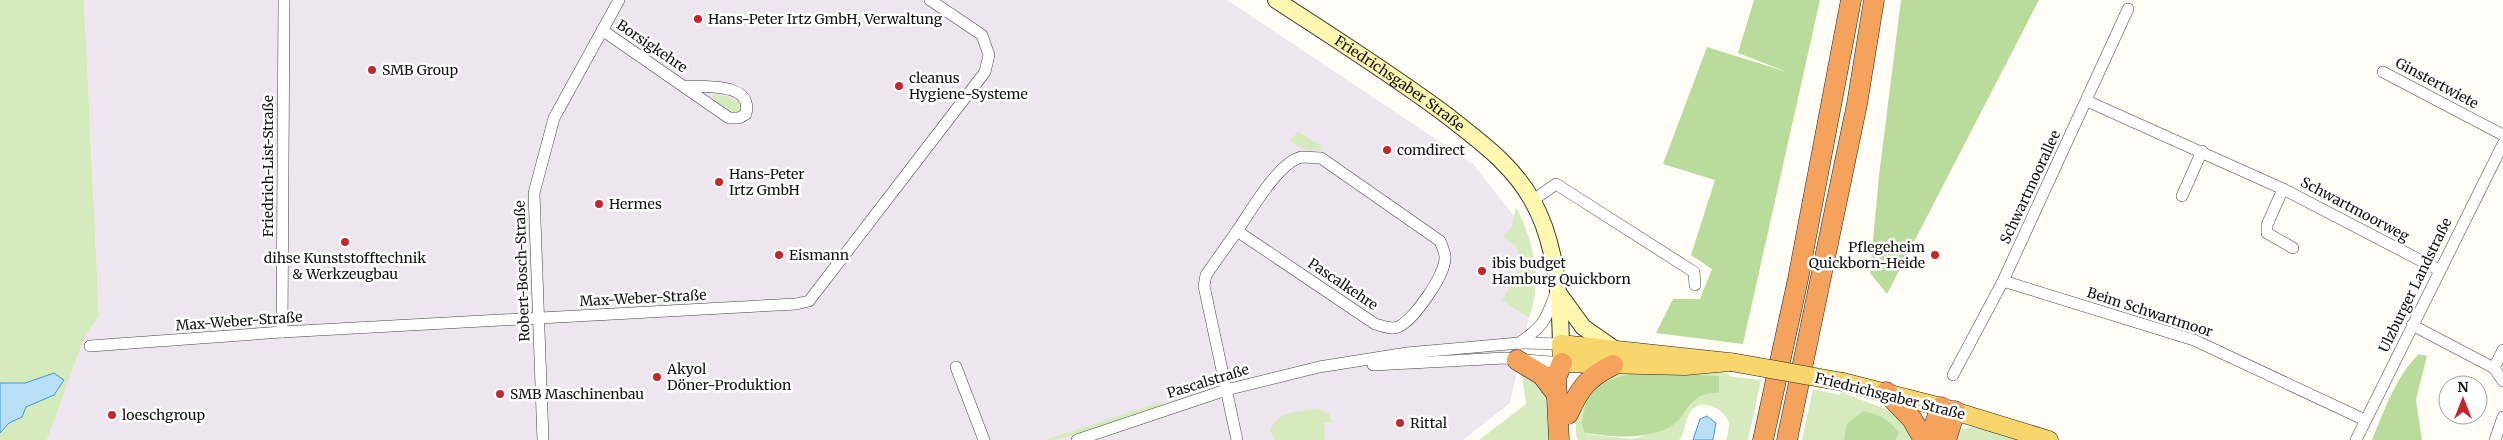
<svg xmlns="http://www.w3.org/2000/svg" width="2503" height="440" viewBox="0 0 2503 440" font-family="Merriweather,serif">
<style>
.industrial{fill:#eee6ef}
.green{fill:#d5ebbd;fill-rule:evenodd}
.forest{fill:#b9dc9c}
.water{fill:#b9e0f7;stroke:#3f96cf}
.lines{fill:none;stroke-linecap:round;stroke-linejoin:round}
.minor-casing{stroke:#444;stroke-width:12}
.secondary-casing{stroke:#333;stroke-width:18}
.primary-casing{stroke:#222;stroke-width:19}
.motorway-casing{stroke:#222;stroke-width:21}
.minor{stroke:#fff;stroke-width:11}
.secondary{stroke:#fff6b0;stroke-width:16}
.primary{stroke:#f9d66b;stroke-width:18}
.motorway{stroke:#f5a25d;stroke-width:20}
.primary-bridge-casing{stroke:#222;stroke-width:19;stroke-linecap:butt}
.primary-bridge{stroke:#f9d66b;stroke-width:18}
.poi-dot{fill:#c4262e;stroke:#fff;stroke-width:2}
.labels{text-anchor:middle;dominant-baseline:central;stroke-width:5;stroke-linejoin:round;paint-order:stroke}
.poi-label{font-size:14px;fill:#111;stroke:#fff;text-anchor:start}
.street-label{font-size:14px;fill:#111;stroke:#fff}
</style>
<rect width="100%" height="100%" fill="#fffdf5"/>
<!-- industrial -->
<path class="industrial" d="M84,0H1227L1473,164L1513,215L1538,276L1510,403L1463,440H47L85,336L99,316Z"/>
<!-- green -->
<g class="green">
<path d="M0,0H84L99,316L85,336L47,440H0Z"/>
<path d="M712,95L727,96L740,103L742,108L736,114C728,113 714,103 712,95Z"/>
<path d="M1298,131L1322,147L1319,151L1301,148L1290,141Z"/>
<path d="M1516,207C1534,242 1543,280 1529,318L1502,300L1521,269L1514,264L1519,256L1516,246L1503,237L1512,226Z"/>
<path d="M1656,367L1721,372L1729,374V376L1761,380L1748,440H1726C1728,435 1729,429 1729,424C1727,411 1706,399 1694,408C1684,416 1687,431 1679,440H1578L1576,435V419L1580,400L1609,373ZM1719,376L1706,392L1697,396L1684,414L1668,428L1633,439L1585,434Z"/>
<path d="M1521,369L1539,382L1547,404L1552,440H1479L1526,404Z"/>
<path d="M1813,389L1840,395L1841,392L1893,412L1919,440H1896L1899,433L1846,425L1844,440H1802Z"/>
<path d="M1161,402L1162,406C1132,416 1075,440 1045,440Z"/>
<path d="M1319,409L1329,414L1333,422L1324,423L1325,440H1275L1270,431C1276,410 1300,412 1319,409Z"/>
<path d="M1972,427L1982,428L2019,440H1953L1960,430Z"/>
</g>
<!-- forest -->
<g class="forest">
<path d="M1754,0H1820L1743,344L1656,333L1673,299H1700L1712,269L1691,255L1715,180L1663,164L1707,47L1787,72L1738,53Z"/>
<path d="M1901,0H2039L1887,294L1870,273L1879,176Z"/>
<path d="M2419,354L2427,356L2416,400L2422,440H2372C2384,411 2396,376 2419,354Z"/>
<path d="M1642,372L1719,376V393C1687,391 1692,414 1668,428C1643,440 1612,437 1585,433C1581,425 1582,420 1584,411C1590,382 1617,376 1642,372Z"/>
<path d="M1863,411C1880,415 1889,419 1899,433L1896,440H1844L1846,425Z"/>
</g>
<!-- water -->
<g class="water">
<path d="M54,373L64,380L54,395L26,407L22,417L9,423L0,433V383H25Z"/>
<path d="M1707,416L1716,423L1713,440H1693L1700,419Z"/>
</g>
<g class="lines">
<defs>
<g id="minor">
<path d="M602,30L729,118H739L746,114C753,82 705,87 684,86"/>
<path d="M2383,72L2503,135"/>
<path d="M2087,101L2283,189L2439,270"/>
<path d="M1302,157L1321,158L1440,241C1442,246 1445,252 1445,257C1446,274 1414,320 1398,327C1391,330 1383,326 1375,324L1237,231C1251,211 1279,161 1302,157Z"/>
<path d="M2283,189L2267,225V233L2293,248"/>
<path d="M2182,196L2202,151"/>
<path d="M1532,201L1556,184L1694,272L1695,285"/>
<path d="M1237,231L1206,275L1204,286L1237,440"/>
<path d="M2003,281L2194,340L2365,420"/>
<path d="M2412,325L2494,368L2503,381"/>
<path d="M282,332L284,0"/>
<path d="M1519,343C1544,326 1546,320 1556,292"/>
<path d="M90,346L282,332L796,304L809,301L985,72L989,55L982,35L930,0"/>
<path d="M1373,365L1505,358L1562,363"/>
<path d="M956,367L984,440"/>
<path d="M2494,368L2503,350"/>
<path d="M1953,375L2003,281L2128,9"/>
<path d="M543,440L534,193L554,118L619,0"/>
<path d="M1077,440L1226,390L1319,367L1407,353L1519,343L1561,344"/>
<path d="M2356,440L2503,144"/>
<path d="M2495,440L2503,417"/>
</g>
<g id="secondary">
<path id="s1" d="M1276,0C1334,38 1393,75 1449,117C1480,142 1512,164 1532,200C1556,242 1560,296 1561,344"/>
<path d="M1559,294L1583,327L1613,348"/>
</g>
<g id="primary">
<path d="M1729,362L1685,366L1562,363L1561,344L1729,362H1731"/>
<path d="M1843,382L1941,407L2049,440"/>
</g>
<g id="motorway">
<path d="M1517,360L1542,375L1555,392"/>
<path d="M1886,392L1912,419L1924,440"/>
<path d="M1568,414C1580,388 1587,378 1613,365"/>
<path d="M1559,440L1556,378L1562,363"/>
<path d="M1763,440L1798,279L1851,0"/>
<path d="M1787,440L1857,104L1874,0"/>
<path d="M1929,440L1941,407"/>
<path d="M1946,440L1955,411"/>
</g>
</defs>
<!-- minor casing -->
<use href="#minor" class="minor-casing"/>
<!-- secondary casing -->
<use href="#secondary" class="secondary-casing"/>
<!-- primary casing -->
<use href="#primary" class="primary-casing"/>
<!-- motorway casing -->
<use href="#motorway" class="motorway-casing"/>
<!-- minor -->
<use href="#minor" class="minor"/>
<!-- secondary -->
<use href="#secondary" class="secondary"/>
<!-- primary -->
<use href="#primary" class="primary"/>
<!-- motorway -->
<use href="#motorway" class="motorway"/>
<defs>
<path id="primary-bridge" d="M1731,362L1843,382"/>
</defs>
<!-- primary-bridge casing -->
<use href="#primary-bridge" class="primary-bridge-casing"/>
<!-- primary-bridge -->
<use href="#primary-bridge" class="primary-bridge"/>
</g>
<!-- markers -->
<g class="poi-dot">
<circle cx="698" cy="19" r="5"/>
<circle cx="372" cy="70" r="5"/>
<circle cx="899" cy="86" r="5"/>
<circle cx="1387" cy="150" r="5"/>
<circle cx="719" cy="182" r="5"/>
<circle cx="599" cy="204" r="5"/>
<circle cx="345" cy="242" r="5"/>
<circle cx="779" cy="255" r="5"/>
<circle cx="1935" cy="255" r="5"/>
<circle cx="1482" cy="271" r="5"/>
<circle cx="657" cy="377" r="5"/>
<circle cx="500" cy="394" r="5"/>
<circle cx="112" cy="415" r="5"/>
<circle cx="1400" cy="423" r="5"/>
</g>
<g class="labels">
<!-- poi labels -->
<g class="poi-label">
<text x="708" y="19">Hans-Peter Irtz GmbH, Verwaltung</text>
<text x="382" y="70">SMB Group</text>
<text x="909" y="78">cleanus<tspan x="909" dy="16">Hygiene-Systeme</tspan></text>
<text x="1397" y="150">comdirect</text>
<text x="729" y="174">Hans-Peter<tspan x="729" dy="16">Irtz GmbH</tspan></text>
<text x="609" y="204">Hermes</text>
<text x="1925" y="247" text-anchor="end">Pflegeheim<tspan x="1925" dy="16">Quickborn-Heide</tspan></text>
<text x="789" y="255">Eismann</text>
<text x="345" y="258" text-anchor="middle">dihse Kunststofftechnik<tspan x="345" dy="16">&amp; Werkzeugbau</tspan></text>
<text x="1492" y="263">ibis budget<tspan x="1492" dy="16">Hamburg Quickborn</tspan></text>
<text x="667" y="369">Akyol<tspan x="667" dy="16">Döner-Produktion</tspan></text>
<text x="510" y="394">SMB Maschinenbau</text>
<text x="122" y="415">loeschgroup</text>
<text x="1410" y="423">Rittal</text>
</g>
<!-- street labels -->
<g class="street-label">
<text transform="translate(652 46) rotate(34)">Borsigkehre</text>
<text transform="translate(2437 83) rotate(28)">Ginstertwiete</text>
<text stroke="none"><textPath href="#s1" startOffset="149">Friedrichsgaber Straße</textPath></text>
<text transform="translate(268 166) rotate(-90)">Friedrich-List-Straße</text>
<text transform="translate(2030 187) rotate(-65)">Schwartmoorallee</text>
<text transform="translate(2355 209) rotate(28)">Schwartmoorweg</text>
<text transform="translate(522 271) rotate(-92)">Robert-Bosch-Straße</text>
<text transform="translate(1343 284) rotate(34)">Pascalkehre</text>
<text transform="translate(2415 285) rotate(-64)">Ulzburger Landstraße</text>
<text transform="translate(643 298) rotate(-3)">Max-Weber-Straße</text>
<text transform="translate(2150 312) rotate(18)">Beim Schwartmoor</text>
<text transform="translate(239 321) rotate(-4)">Max-Weber-Straße</text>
<text transform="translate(1208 381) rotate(-17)">Pascalstraße</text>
<text transform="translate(1890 396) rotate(14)">Friedrichsgaber Straße</text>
</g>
</g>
<!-- north arrow -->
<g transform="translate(2463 400)"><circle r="24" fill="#ffffff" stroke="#a0a0a0"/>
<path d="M0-4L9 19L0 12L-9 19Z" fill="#c4262e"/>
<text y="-8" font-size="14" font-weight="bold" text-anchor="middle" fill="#111111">N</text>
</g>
</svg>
